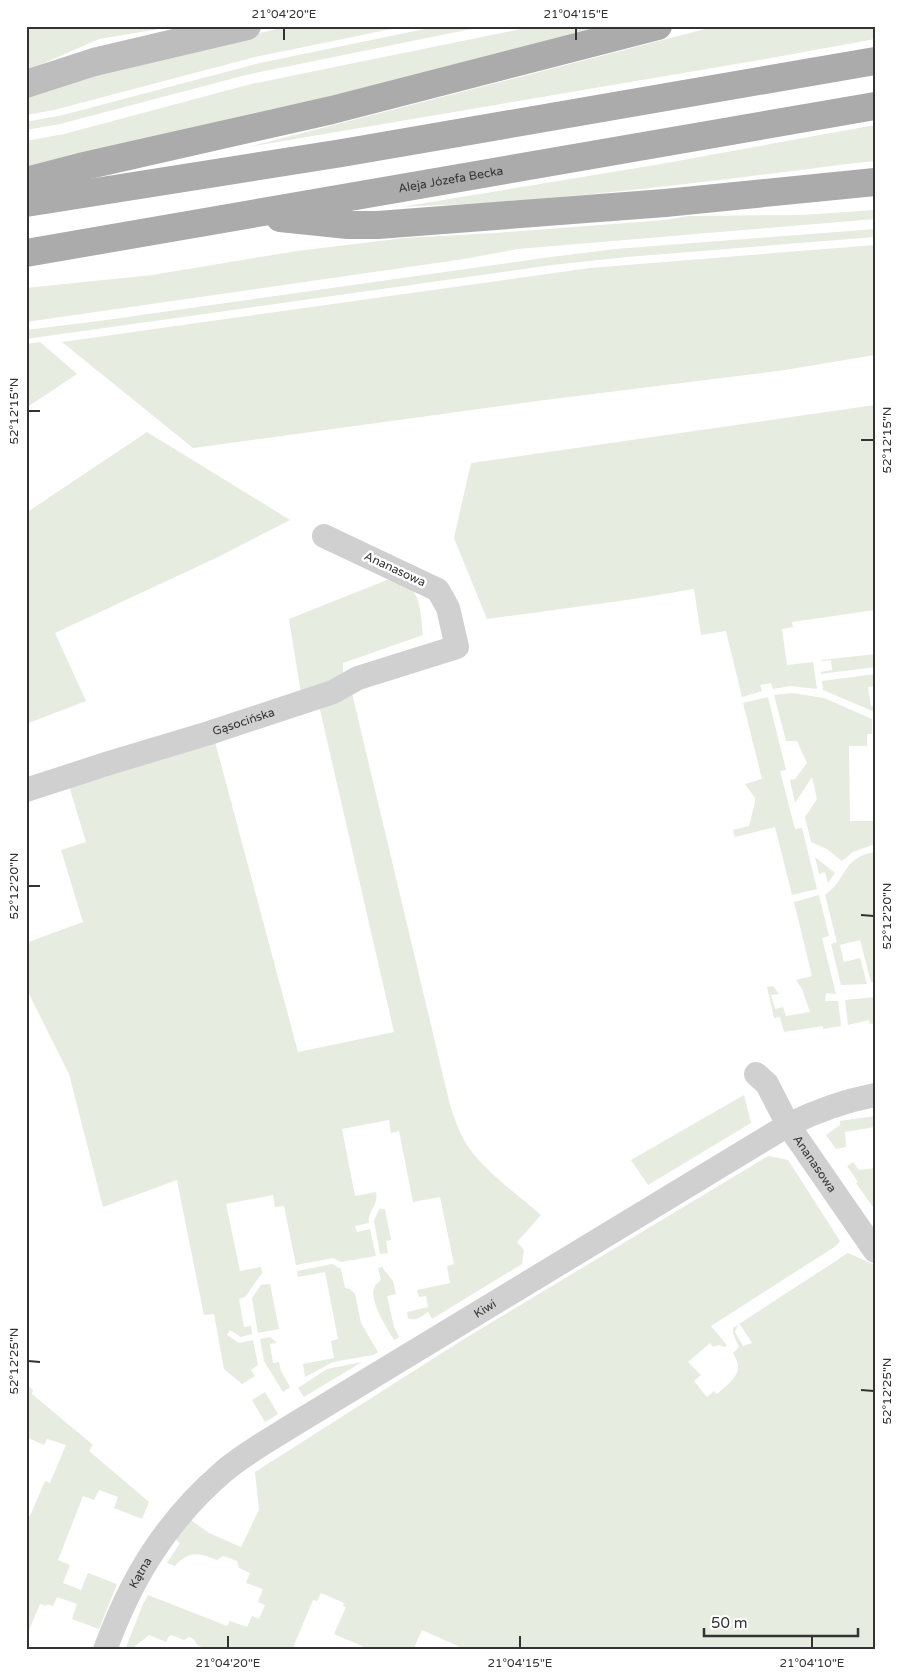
<svg xmlns="http://www.w3.org/2000/svg" width="901" height="1676" viewBox="0 0 901 1676" font-family="'Varela Round',sans-serif">
<style>
.green{fill:#e6ecdf;fill-rule:evenodd}
.lines{fill:none;stroke-linecap:round;stroke-linejoin:round}
.street{stroke:#d0d0d0;stroke-width:24}
.secondary{stroke:#bdbdbd;stroke-width:28}
.primary{stroke:#ababab;stroke-width:28}
.ticks{fill:none;stroke:#333;stroke-width:2}
.labels{text-anchor:middle;dominant-baseline:central;stroke-width:5;stroke-linejoin:round;paint-order:stroke}
.street-label{font-size:12px;fill:#333;stroke:#fff}
.neatline{fill:none;stroke:#333;stroke-width:2}
.ticks-label{font-size:12px;text-anchor:middle;fill:#333}
</style>
<rect width="100%" height="100%" fill="#fff"/>
<!-- green -->
<g class="green">
<path d="M26,26H177L99,39L26,71Z"/>
<path d="M290,26H406L255,57L54,110L26,115V93L228,40Z"/>
<path d="M439,26H486L246,75L60,124L26,130V122L63,115L260,63Z"/>
<path d="M536,26H604L356,91L245,115L26,168V141L64,134L251,84Z"/>
<path d="M717,26H875V39L771,58L248,147Z"/>
<path d="M875,125V161L847,164C699,183 551,202 401,207L655,165Z"/>
<path d="M875,210V219L518,249L464,259L26,322V288L152,275L297,251L404,238L495,233L665,220L688,216L802,215Z"/>
<path d="M875,229V237L627,257L552,265L26,339V330L99,321L551,257L615,249Z"/>
<path d="M875,245V355L785,370L545,400L193,448L62,342L590,268Z"/>
<path d="M40,342L77,374L26,408V344Z"/>
<path d="M875,405V610L792,622L793,627L782,629L787,665L813,662L817,689L790,686L773,689L771,683L760,685L762,691L742,697L726,631L701,635L694,589L634,599L487,619L454,538L471,463Z"/>
<path d="M147,432L290,520L218,557L55,633L86,701L26,724V513Z"/>
<path d="M397,576C422,591 420,609 423,635L343,663V675L301,693L289,619Z"/>
<path d="M875,654V667L821,674V672L832,670L831,660L822,661L821,660Z"/>
<path d="M875,674V686L868,687L871,706H875V712L823,690L822,681Z"/>
<path d="M351,689L450,1105C455,1120 460,1135 469,1148C488,1174 517,1194 541,1215L517,1242L524,1250L522,1264L432,1319L428,1312C422,1316 416,1322 408,1318L407,1312L428,1307L426,1296L419,1297L417,1290L450,1283L447,1266L454,1264L440,1197L413,1202L399,1131L391,1133L389,1120L342,1129L355,1196L376,1192C379,1205 367,1211 369,1223L355,1226L357,1232L370,1229L376,1256L341,1262L333,1258L296,1265L284,1206L275,1207L273,1195L226,1204L240,1271L261,1267L262,1273L245,1297L239,1299L244,1327L251,1326L252,1334L241,1337L230,1330L227,1335L239,1343L253,1340L258,1365L251,1370L255,1376L242,1384L224,1369L214,1314L204,1315L177,1180L103,1207L69,1074L26,988V943L83,922L61,850L86,842L69,786L214,738L298,1052L394,1032L318,701Z"/>
<path d="M792,693L824,698L872,719V734H867V746H849L850,821H875V844L853,852L842,861L827,849L811,842L805,817L817,799L812,777L795,803L790,780L795,779L807,763L797,741H786L774,695Z"/>
<path d="M768,697L786,770L780,771L795,829L802,828L817,889L792,895L775,827L735,837L733,830L749,826L755,802V798L745,784L762,779L743,703Z"/>
<path d="M875,852V982H871L860,940L840,945L844,962L860,958L867,984L841,985L831,944L837,942L825,895C847,880 842,857 875,852Z"/>
<path d="M815,857L835,873L828,883L825,872L819,874Z"/>
<path d="M819,895L829,936L822,938L836,994L826,993L825,1001H838L841,1026L823,1029V1026L784,1032L780,1017L774,1018L767,987L773,986L779,994L771,995L775,1009L783,1007L786,1016L810,1012L802,989L796,980L812,976L794,902Z"/>
<path d="M875,997V1023L870,1024L869,1020L848,1025L845,1000Z"/>
<path d="M744,1095L751,1123L648,1185L631,1160Z"/>
<path d="M875,1116V1127L845,1132L846,1147L836,1149L826,1135L840,1125V1121Z"/>
<path d="M768,1156L788,1160L840,1241L836,1246L711,1326L727,1345L725,1347L719,1345L713,1347L710,1343L688,1362L701,1375L694,1381L707,1397L714,1391L717,1394C731,1381 746,1373 733,1353L739,1347L733,1333V1328L848,1253L875,1265V1650H467L422,1630L413,1650H371L334,1634L346,1607L343,1606L344,1603L321,1593L317,1601L313,1600L292,1650H210L197,1645L194,1639L189,1637L184,1640L171,1635L170,1636H169L166,1642L149,1635L133,1648L125,1650L143,1604L148,1595L227,1626L230,1621L247,1627L252,1616L259,1619L265,1605L258,1602L263,1589L246,1583L250,1573L239,1568L237,1561L223,1556L217,1560C199,1553 189,1550 175,1566L167,1563L180,1543L174,1538L188,1518L209,1533L241,1547L259,1510L255,1472L464,1339ZM739,1323L752,1343L743,1346L735,1332Z"/>
<path d="M853,1162L859,1170L875,1168V1210L856,1183L858,1182L847,1166Z"/>
<path d="M379,1209H385L391,1240L386,1241L388,1253L380,1254L374,1221Z"/>
<path d="M332,1264L341,1269L345,1288L350,1289L355,1294L361,1323L378,1352L373,1355L333,1362L305,1377L303,1364L334,1358L331,1341L338,1339L325,1272L298,1277L297,1271Z"/>
<path d="M382,1267L393,1281L396,1294L387,1296L394,1327L399,1337L394,1340C388,1330 367,1298 375,1286C376,1284 379,1282 381,1280L378,1268Z"/>
<path d="M270,1284L279,1329L258,1333L252,1298L261,1285Z"/>
<path d="M270,1337L275,1341L276,1343L270,1344L273,1363L279,1362L281,1371L290,1387L283,1392L264,1361L260,1339Z"/>
<path d="M362,1362L304,1397L298,1388L327,1369Z"/>
<path d="M26,1384L33,1390L32,1394L93,1445L89,1451L149,1502L142,1519L114,1508L118,1497L99,1490L94,1500L83,1496L58,1560L70,1565L63,1583L81,1590L88,1573L117,1584L99,1629L72,1619L77,1604L57,1597L53,1606L47,1604L46,1606L40,1604L26,1637V1515L30,1516L45,1481L50,1483L66,1445L47,1439L44,1445L26,1437Z"/>
<path d="M265,1392L278,1414L265,1422L252,1400Z"/>
</g>
<g class="lines">
<!-- street -->
<g class="street">
<path id="s1" d="M26,790L106,764L209,733L333,692L358,678L457,647L448,608L438,590L324,536"/>
<path id="s2" d="M756,1074L767,1084L788,1125L875,1251"/>
<path id="s3" d="M105,1650C131,1579 165,1522 223,1472C244,1454 269,1440 293,1425L788,1125C816,1111 844,1101 875,1095"/>
</g>
<!-- secondary -->
<path class="secondary" d="M26,84L94,62L247,26"/>
<!-- primary -->
<g class="primary">
<path d="M26,181L80,167L332,110L658,26"/>
<path d="M26,203L342,153L875,61"/>
<path d="M280,218L348,225H378L665,203L875,182"/>
<path id="s4" d="M26,253L875,106"/>
</g>
</g>
<!-- ticks -->
<path class="ticks" d="M284,40V28M576,40V28M28,411H40M861,440H874M28,886H40M861,915L874,916M28,1361L40,1362M861,1390L874,1391M228,1648V1636M520,1648V1636M812,1648V1636"/>
<g class="labels">
<!-- street labels -->
<g class="street-label">
<text stroke="none"><textPath href="#s4" startOffset="431">Aleja Józefa Becka</textPath></text>
<text transform="translate(395 569) rotate(25)">Ananasowa</text>
<text stroke="none"><textPath href="#s1" startOffset="228">Gąsocińska</textPath></text>
<text stroke="none"><textPath href="#s2" startOffset="108">Ananasowa</textPath></text>
<text stroke="none"><textPath href="#s3" startOffset="525">Kiwi</textPath></text>
<text stroke="none"><textPath href="#s3" startOffset="85">Kątna</textPath></text>
</g>
</g>
<!-- border -->
<rect width="901" height="1676" fill="none" stroke="#ffffff" stroke-width="55"/>
<!-- scale -->
<path d="M704 1628v8h154v-8" fill="none" stroke="#333333" stroke-width="2.5"/>
<text x="711" y="1628" font-size="15" fill="#333333" stroke="#ffffff" stroke-width="4" paint-order="stroke">50 m</text>
<rect x="28" y="28" width="846" height="1620" class="neatline"/>
<g class="ticks-label">
<text x="284" y="18">21°04'20"E</text>
<text x="576" y="18">21°04'15"E</text>
<text transform="translate(14 411) rotate(-90)" y="4">52°12'15"N</text>
<text transform="translate(887 440) rotate(-90)" y="4">52°12'15"N</text>
<text transform="translate(14 886) rotate(-90)" y="4">52°12'20"N</text>
<text transform="translate(887 916) rotate(-90)" y="4">52°12'20"N</text>
<text transform="translate(14 1361) rotate(-90)" y="4">52°12'25"N</text>
<text transform="translate(887 1391) rotate(-90)" y="4">52°12'25"N</text>
<text x="228" y="1667">21°04'20"E</text>
<text x="520" y="1667">21°04'15"E</text>
<text x="812" y="1667">21°04'10"E</text>
</g>
</svg>
